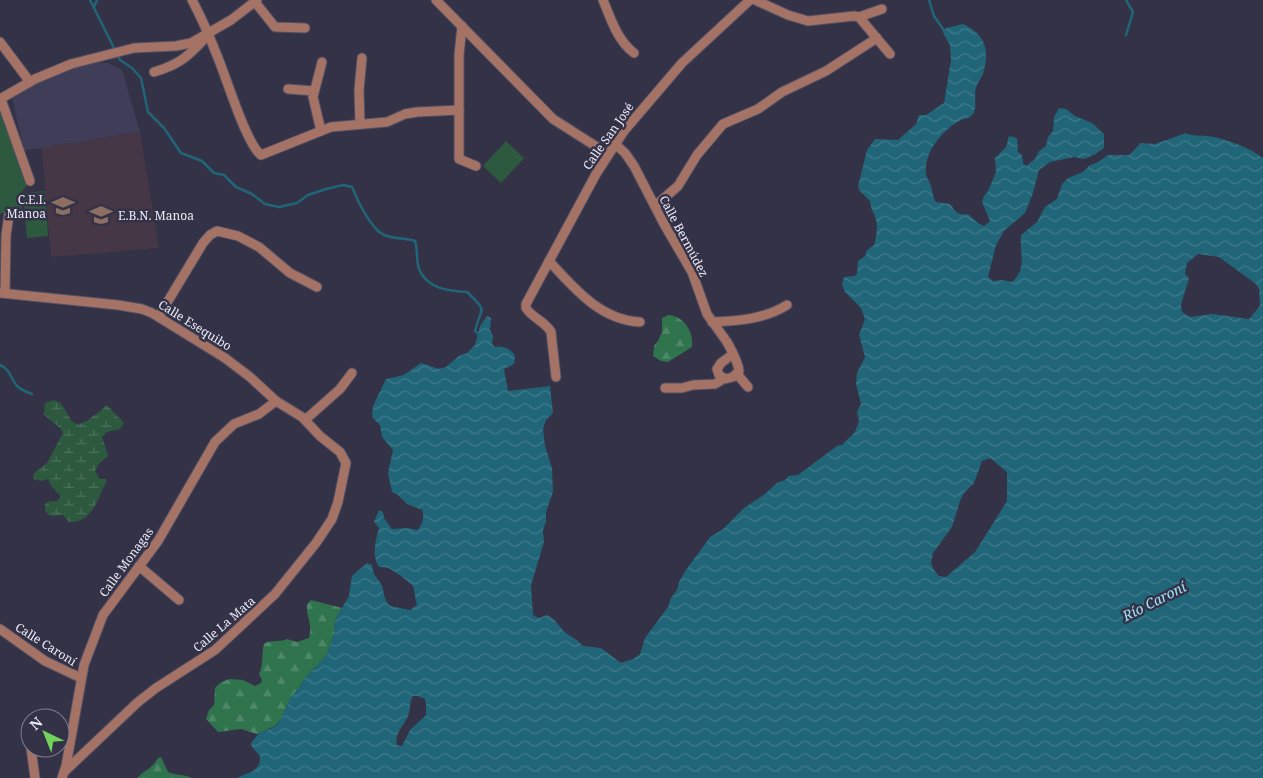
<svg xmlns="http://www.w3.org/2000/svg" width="1263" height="778" viewBox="0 0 1263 778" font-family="'Noto Serif',serif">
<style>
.built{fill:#403d58}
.education{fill:#453745}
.green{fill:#2d593f}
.forest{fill:url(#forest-firs)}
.wetland{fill:url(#wetland-marsh)}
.water{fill:url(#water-waves);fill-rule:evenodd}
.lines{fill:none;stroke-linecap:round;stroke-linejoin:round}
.stream{stroke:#206578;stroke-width:2.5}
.street-casing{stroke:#514f63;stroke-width:11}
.street{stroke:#a57266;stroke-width:9}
.labels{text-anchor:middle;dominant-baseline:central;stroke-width:5;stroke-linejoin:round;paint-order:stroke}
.street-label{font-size:12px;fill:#ebeaf8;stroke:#343247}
.poi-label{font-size:12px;fill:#ebeaf8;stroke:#343247;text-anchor:end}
.water-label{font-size:14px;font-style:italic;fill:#a0e3f8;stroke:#343247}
</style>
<defs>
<pattern id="forest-firs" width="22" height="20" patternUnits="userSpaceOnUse" patternTransform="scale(1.25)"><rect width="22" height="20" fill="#30744e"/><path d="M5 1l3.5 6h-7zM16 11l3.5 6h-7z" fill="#4e8868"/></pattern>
<pattern id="wetland-marsh" width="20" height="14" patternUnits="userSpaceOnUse" patternTransform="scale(1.25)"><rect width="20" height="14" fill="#2d593f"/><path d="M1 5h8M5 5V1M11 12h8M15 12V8" fill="none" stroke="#4c715c"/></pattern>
<pattern id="water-waves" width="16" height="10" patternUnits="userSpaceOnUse" patternTransform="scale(1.25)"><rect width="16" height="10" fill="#206578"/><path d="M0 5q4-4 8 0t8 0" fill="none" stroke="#417b8c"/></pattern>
</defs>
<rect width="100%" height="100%" fill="#343247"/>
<!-- built -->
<path class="built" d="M85,63H108L122,70L140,132L89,140V142L52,145V147L24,150L11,94L36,82Z"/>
<!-- education -->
<path class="education" d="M140,132L159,248L51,257L42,148L51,147V145L89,142V140Z"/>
<!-- green -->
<g class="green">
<path d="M0,100L30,181L21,193L22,216L0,213Z"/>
<path d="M506,141L524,158L501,183L483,166Z"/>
<path d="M45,191L48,236L27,238L23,193Z"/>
</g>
<!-- forest -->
<g class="forest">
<path d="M668,315C684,316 694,332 692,347L668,362L661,361L653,356L654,346L658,341L662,332V318Z"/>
<path d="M311,600L342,608L335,620L334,634L326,656L305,678L299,688L291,697L281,719L275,726L257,734L241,729L218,732L206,719L209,710L214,705L215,688L220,683L229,679L243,680L255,686L261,683L262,680L259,674C264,665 261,654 264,644C270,639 279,643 287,639L297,642L309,638C313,623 306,618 307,605Z"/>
<path d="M161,757L168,772C176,776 185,774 192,778H137C146,769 151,770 158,758Z"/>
</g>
<!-- wetland -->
<path class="wetland" d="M54,400C72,405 66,438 92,417C97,413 101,412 105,406H108L124,423L120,429L107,432L102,437L108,455L98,465L95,471L100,479H106V483C97,500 92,523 69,522L63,515L50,516L45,511V504L47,502L57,501L61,496L51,486L48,479L41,481L34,479L33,476L34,473L47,463L63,433L60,428L44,415L45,403Z"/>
<!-- water -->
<path class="water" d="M963,24C986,35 990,50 983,74C981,79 977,83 976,88C973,96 978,106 973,114C970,119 964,118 959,121C942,131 924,152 926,173C926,177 929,180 930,184C933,190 932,196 936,202L950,204C956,212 958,216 968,214L978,223L984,226L990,221L982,202L984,196L988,191L996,172L995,158L1006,147L1009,136L1017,138L1018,152L1022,155L1023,163L1026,166L1035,159L1039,151L1046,146L1048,137L1053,131L1054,117L1059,108L1066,109L1075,116L1092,123L1104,134V148L1094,155L1084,159L1074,157L1050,162L1039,170L1033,193L1025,213L1004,231L996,245L988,277L993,281L1003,280L1012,282C1028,267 1019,254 1021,235L1037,222L1045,207L1057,199L1062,184L1068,178L1083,172L1090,165L1098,162L1108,155H1129L1141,143L1155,144L1186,133C1193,137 1200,135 1208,136C1227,139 1248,147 1263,158V778H237C248,772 261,772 260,756L252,747L251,743L260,732L270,729L276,726L281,719L291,697L299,688L305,678L326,656L334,634L335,620L349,596L352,576L367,563L372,565C373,576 376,576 381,584C385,591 382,598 390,606L410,610L417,605C415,599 415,591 413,586C411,583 393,570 390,569C387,567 382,567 379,567C371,554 376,541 379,528L374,522L379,510L383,512L384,518L392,529L408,528L417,530C422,526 425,516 422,510L407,504L398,495L392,492L388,473L393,450L382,437L380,425L372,417L373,406L386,379L404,375L421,363L439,369L446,367L459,356L467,353L475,345L480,326L487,316L491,318L490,330L493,336L492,344L495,347C504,346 510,348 515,356L514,364L504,369L508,391L550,386L553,413L546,420L543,429L545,446L552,468L553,492L546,512V522L543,530L544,542L531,585L533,615L539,618L547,615C556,619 559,627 566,633C573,638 578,640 583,646L601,648L621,663L633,659L640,654L645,638L668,607L671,598L677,590L679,582L686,570L710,537L722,530L744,508L765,494L777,483L785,480L789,476L798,475L837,446L842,445L855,432L859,421L857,412L861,404L856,384L857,373L865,357L859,335L865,319L861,308L845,292L842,284L844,277L855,276L857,274L858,261L865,256L867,250L874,245C876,238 878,228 876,220C874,212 871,211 870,201L859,190L858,186L867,150L875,139L898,140L916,124L919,115H926L944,103L951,60L950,45L943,33L946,28ZM1198,254L1219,257L1256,284L1259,289L1260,306L1249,319L1212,314L1190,317L1182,312L1181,305L1189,278L1185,274L1187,263ZM990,458L1007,472V501L975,552L946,577L939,576L934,570L931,563L933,553L952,527L960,501L964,493L974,483L982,461ZM413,696H418L425,699L426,704V715L410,730L402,746L397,745C394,733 404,726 408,716C411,709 409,702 413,696Z"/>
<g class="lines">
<!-- stream -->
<g class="stream">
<path d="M90,0L120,60L132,68L141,78L148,112L164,128L181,153L202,161L214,173L224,175L236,187L252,194L265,204L279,207L297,203L308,195L326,189L343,185L352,187C357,200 371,229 384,235C393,239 405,238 415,241C418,250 416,260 419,269C427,289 449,291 467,292C489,313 481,306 475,331L480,336"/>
<path d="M929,0L934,16L945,32"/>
<path d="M1126,0L1133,12L1126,35"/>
<path d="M94,7L97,0"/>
<path d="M0,365C11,370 10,378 17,386C21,390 27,392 32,394"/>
</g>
<defs>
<g id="street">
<path d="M192,0C201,17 209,35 216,53C225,73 246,144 261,155L331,127L387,122L405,114L417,112L459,110"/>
<path d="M436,0L553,119L608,154"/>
<path d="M603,0C611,19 617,40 634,53"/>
<path d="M755,0L788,15L808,21L854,16L859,17L890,54"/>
<path d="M255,2L275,27L305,28"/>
<path d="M859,17L882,9"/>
<path d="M462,26L459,55V159L476,166"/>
<path d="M0,42L30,82"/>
<path d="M154,72C178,65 188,57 205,38"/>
<path d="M288,89L314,91"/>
<path d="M0,99L35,79L71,64L134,48L176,46L191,43L231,20L257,0"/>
<path d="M1,99L30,181"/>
<path d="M360,124L359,90L362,58"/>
<path d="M321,131L313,97L322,62"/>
<path d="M615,144L625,153L634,166L664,224L692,272L707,314L727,342C732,351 738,361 739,371L733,377L725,379L719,375L717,369L721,363L733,354"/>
<path d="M655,206L678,186L697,155L723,124L758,109L782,92L826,71L877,38"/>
<path d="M549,261C574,288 600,320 640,322"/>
<path d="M0,293L118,305L142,309L152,313L225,358L250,377L276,401L302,417L320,436L340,452L346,463L338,502L332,519L316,543L275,594L215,650L156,688L138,702L64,772"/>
<path d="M5,293L6,235L9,215"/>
<path d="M159,316L203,243L210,235L217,231L238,236L259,247L290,273L317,287"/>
<path d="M712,322C738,321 765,319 787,305"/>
<path d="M737,374L748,387"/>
<path d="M556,377L551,332C545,321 532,318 526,308V304L596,174L624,131L682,63L750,0"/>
<path d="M665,388H682L693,385L715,384L720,381L722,377"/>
<path d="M305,420L340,389L352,373"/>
<path d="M139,566L179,600"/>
<path d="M0,629L45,661L81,678"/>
<path d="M31,748L35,778"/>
<path d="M62,778L66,766L84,665L103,615L158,541L215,442L234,424L259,414L276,401"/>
</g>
</defs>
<!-- street casing -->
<use href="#street" class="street-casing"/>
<!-- street -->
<use href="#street" class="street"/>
</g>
<!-- icons -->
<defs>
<symbol id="school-bare" viewBox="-9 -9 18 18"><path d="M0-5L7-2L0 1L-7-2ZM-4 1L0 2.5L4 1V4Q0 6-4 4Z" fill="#8d6e63" stroke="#343247" stroke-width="2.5" paint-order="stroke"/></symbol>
</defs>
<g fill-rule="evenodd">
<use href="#school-bare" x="47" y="190" width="32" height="32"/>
<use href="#school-bare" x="85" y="199" width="32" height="32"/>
</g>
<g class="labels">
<!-- street labels -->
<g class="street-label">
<text transform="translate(608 136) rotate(-55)">Calle San José</text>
<text transform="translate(684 236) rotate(62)">Calle Bermúdez</text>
<text transform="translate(195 325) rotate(32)">Calle Esequibo</text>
<text transform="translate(126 562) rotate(-54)">Calle Monagas</text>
<text transform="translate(224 624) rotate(-41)">Calle La Mata</text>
<text transform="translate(46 644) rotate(32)">Calle Caroní</text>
</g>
<!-- poi labels -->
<g class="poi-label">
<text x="46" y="199">C.E.I.<tspan x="46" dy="14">Manoa</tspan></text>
<text x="118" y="215" text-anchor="start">E.B.N. Manoa</text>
</g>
<!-- water labels -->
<g class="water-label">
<text transform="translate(1154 601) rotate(-27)">Río Caroní</text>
</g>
</g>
<!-- north arrow -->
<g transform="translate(45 733) rotate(317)"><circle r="24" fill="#343247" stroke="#7d7c8e"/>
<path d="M0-4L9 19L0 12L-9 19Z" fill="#73d25c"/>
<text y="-8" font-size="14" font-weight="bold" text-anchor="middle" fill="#ebeaf8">N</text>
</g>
</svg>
